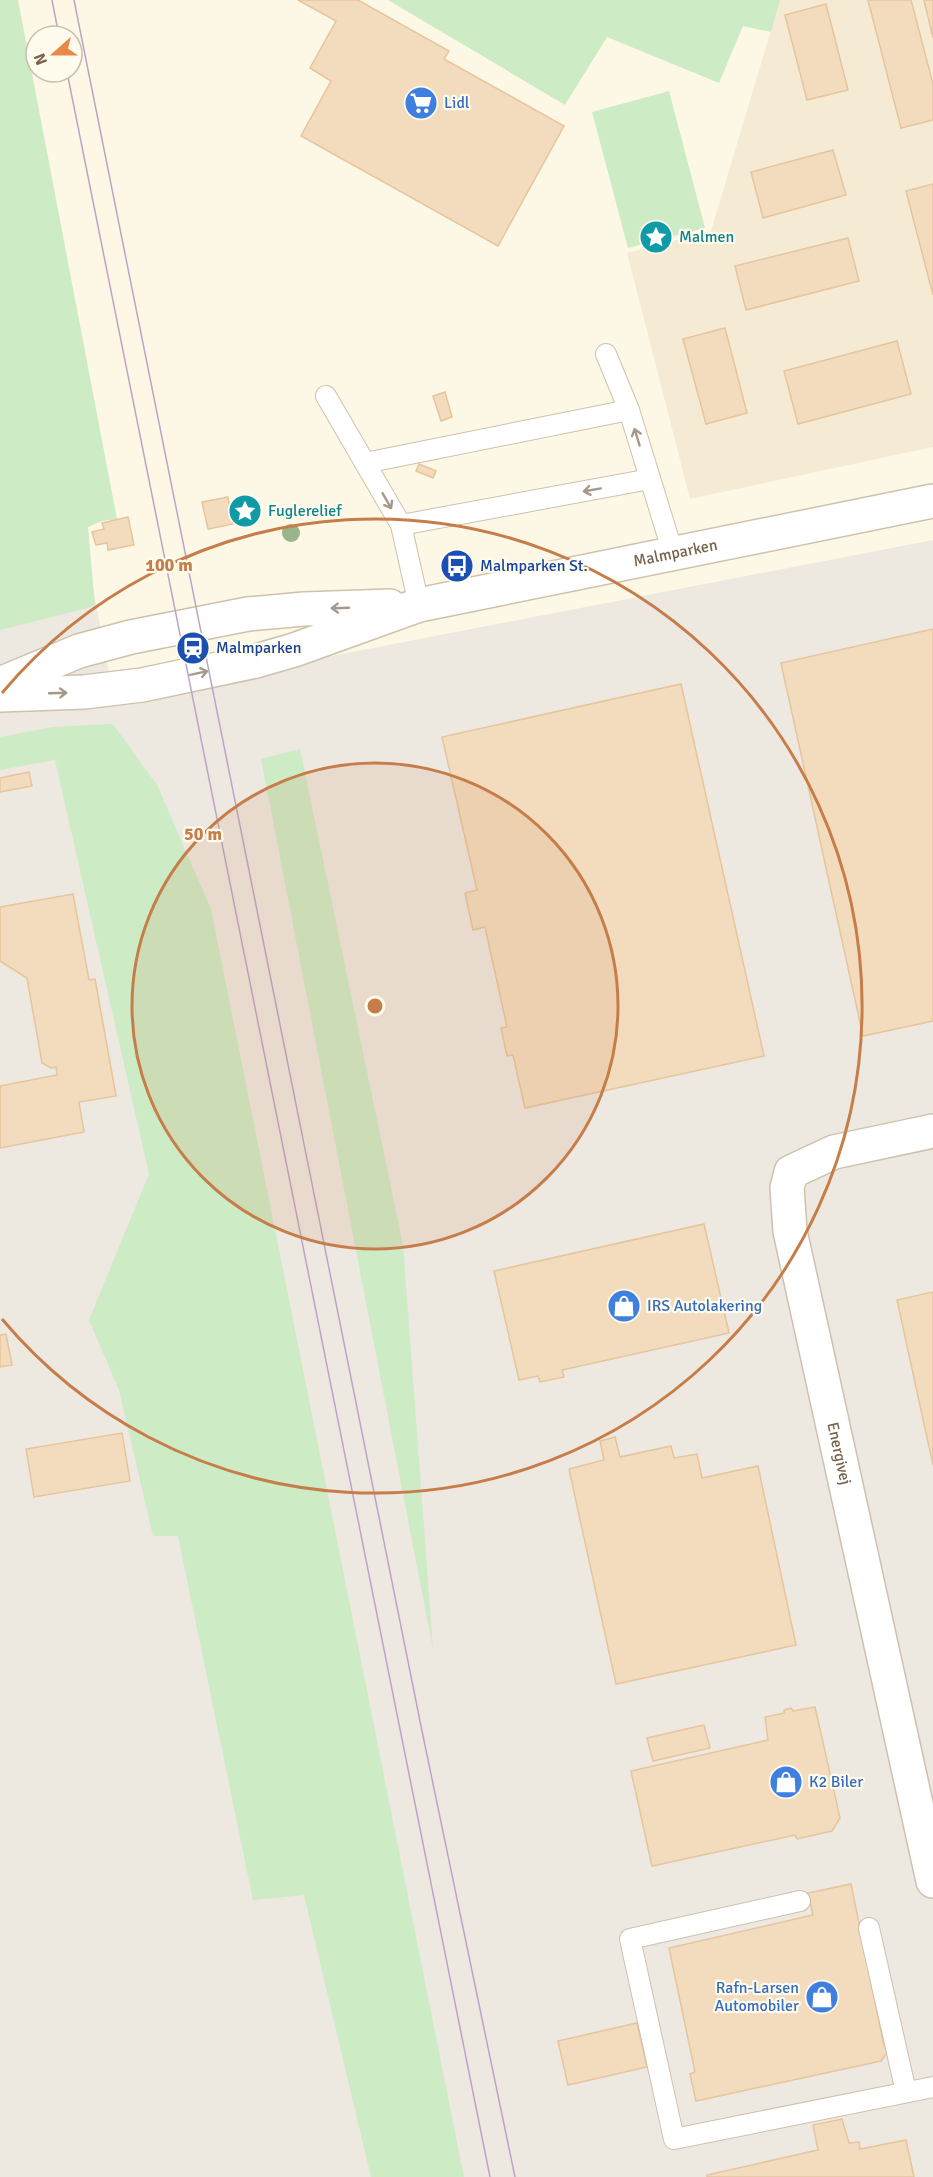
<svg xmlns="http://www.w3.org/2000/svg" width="933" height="2177" viewBox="0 0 933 2177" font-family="Signika,sans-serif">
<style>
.residential{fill:#f5ebd4}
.industrial{fill:#ede8e0}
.green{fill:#cdebc4}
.building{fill:#f3dcbd;stroke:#e6c59d;stroke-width:1.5}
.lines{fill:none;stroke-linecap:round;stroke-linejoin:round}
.service-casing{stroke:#cfc1ac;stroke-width:22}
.minor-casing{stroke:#cfc1ac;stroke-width:36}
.tertiary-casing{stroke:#cfc1ac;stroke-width:36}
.service{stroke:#fff;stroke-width:20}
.minor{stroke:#fff;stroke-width:33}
.tertiary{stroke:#fff;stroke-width:33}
.tram{stroke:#bda4c7;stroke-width:1.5}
.tree{fill:#9ab48c}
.oneway{stroke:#a79989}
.ring{fill:none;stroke:#c67d49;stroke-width:3}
.labels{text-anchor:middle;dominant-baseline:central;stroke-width:4.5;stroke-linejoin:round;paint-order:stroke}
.shop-label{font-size:16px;fill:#366cbe;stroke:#fffbed;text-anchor:start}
.culture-label{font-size:16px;fill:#0d838f;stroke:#fffbed;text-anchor:start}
.street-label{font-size:16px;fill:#77624a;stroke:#fffbed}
.transit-label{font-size:16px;fill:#164399;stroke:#fffbed;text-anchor:start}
.centre{fill:#c67d49;stroke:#fffbed;stroke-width:3}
.ring-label{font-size:18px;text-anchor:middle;font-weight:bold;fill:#c67d49;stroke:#fffbed;stroke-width:4.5;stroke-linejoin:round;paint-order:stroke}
</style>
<rect width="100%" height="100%" fill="#fdf8e6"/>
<!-- residential -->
<path class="residential" d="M780,0H933V447L690,499L627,253L711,231Z"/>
<!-- industrial -->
<path class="industrial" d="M0,105L114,698L933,540V2177H0Z"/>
<!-- green -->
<g class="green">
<path d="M0,0H18L117,519L102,521L88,527L95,606L0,630Z"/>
<path d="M388,0H780L771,32L743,26L719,83L607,37L565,105Z"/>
<path d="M669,91L705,228L628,248L592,112Z"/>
<path d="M113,724L157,785L211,909L464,2177H371L304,1895L253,1900L178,1536H153L119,1390L89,1320L149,1174L55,760L0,770V737L53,727Z"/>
<path d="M300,749L403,1245L433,1649L261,759Z"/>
</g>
<!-- building -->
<g class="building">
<path d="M298,0H358L449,51L444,59L564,126L498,246L301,136L331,81L310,68L336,21Z"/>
<path d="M868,0H911L933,84V120L901,128Z"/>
<path d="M924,0H933V38Z"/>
<path d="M826,4L848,90L807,100L785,15Z"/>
<path d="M833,150L846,195L763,218L751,172Z"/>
<path d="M933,184V295L906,191Z"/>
<path d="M848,238L859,281L746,310L735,266Z"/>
<path d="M725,328L747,413L706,424L683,339Z"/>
<path d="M897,341L911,394L798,424L784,371Z"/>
<path d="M445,392L452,417L441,421L433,396Z"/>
<path d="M419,464L436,471L433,478L416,471Z"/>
<path d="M228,497L229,504L242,501L245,515L232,518L233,524L208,529L202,502Z"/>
<path d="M128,517L134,545L108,550L107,543L96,545L92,532L104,529L102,523Z"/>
<path d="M933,629V1021L863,1036L781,663Z"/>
<path d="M681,684L764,1056L525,1108L513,1055L507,1056L501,1028L507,1027L485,927L473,930L465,893L477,890L442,737Z"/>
<path d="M29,772L32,786L0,792V778Z"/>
<path d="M73,894L89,980L95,979L116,1096L79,1102L84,1132L0,1148V1086L57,1075L56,1067L51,1068L42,1063L27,978L0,961V907Z"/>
<path d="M704,1224L729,1333L562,1370L564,1377L540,1382L538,1376L519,1380L494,1271Z"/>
<path d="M933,1292V1465L897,1300Z"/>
<path d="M6,1334L12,1365L0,1367V1335Z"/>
<path d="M122,1433L130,1481L34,1497L26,1449Z"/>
<path d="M615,1437L620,1457L671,1446L674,1458L697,1454L702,1478L758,1466L796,1645L616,1684L569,1469L604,1460L600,1441Z"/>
<path d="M815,1707L840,1818L832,1831L797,1839L795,1835L652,1866L631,1771L768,1740L765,1717L784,1713V1710L791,1708L793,1711Z"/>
<path d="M704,1725L710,1748L653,1761L647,1738Z"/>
<path d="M851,1884L884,2046L888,2051L881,2061L696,2101L690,2074L695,2072L669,1948L813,1915L808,1893Z"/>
<path d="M637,2023L647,2067L568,2085L558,2041Z"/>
<path d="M842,2119L849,2143L859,2142L860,2149L906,2140L914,2177H707V2175L818,2150L813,2125Z"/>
</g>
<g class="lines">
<defs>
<g id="service">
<path d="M606,354L629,410L673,553"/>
<path d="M326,396L401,525L419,605"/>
<path d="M365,463L629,410"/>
<path d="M401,525L650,479"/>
<path d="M800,1901L630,1939L674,2139L933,2087"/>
<path d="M869,1928L906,2092"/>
</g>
<g id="minor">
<path id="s1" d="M933,1131L834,1152L791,1172L787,1188L790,1231L933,1881"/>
</g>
<g id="tertiary">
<path d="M0,684L79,651L131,637L248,614L304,609L390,606"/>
<path id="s2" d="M0,695L84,692L142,685L256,661L294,650L419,605L933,501"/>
</g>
</defs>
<!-- service casing -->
<use href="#service" class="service-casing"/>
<!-- minor casing -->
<use href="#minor" class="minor-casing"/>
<!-- tertiary casing -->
<use href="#tertiary" class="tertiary-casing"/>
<!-- service -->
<use href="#service" class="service"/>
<!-- minor -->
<use href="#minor" class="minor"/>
<!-- tertiary -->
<use href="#tertiary" class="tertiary"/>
<!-- tram -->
<g class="tram">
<path d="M52,0L59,36"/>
<path d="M74,0L422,1731L515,2177"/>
<path d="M67,72L490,2177"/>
</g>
</g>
<!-- trees -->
<circle class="tree" cx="291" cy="533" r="9"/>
<!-- one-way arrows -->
<defs><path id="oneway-shaft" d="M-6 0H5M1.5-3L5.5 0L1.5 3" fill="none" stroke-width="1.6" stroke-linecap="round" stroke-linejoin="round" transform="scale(1.5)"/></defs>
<g class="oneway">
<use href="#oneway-shaft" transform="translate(637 437) rotate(-107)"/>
<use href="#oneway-shaft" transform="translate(592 490) rotate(170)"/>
<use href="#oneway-shaft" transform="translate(387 501) rotate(60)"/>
<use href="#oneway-shaft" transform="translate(340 608) rotate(178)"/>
<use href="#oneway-shaft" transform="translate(199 673) rotate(-12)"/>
<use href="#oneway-shaft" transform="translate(58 693) rotate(-2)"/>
</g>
<!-- distance rings -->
<circle cx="375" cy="1006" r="243" fill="#c67d49" fill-opacity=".12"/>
<g class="ring">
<circle cx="375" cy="1006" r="243"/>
<path d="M2 693A487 487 0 1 1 2 1319"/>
</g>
<!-- icons -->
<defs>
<symbol id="supermarket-disc" viewBox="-11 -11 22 22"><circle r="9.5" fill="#3f7fe0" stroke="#fffbed"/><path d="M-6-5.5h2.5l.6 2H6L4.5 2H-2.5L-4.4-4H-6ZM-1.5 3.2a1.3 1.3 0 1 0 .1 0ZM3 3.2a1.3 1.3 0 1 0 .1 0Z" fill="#fff"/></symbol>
<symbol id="sight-disc" viewBox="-11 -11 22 22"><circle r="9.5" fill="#0f9aa8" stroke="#fffbed"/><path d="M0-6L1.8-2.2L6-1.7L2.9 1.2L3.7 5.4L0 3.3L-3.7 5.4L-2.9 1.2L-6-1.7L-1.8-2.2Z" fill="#fff"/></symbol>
<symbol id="bus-disc" viewBox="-11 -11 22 22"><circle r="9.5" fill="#1a4fb4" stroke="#fffbed"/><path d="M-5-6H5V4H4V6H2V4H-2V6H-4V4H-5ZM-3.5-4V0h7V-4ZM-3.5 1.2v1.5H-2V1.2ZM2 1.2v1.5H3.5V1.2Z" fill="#fff"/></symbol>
<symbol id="station-disc" viewBox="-11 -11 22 22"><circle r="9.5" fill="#1a4fb4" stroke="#fffbed"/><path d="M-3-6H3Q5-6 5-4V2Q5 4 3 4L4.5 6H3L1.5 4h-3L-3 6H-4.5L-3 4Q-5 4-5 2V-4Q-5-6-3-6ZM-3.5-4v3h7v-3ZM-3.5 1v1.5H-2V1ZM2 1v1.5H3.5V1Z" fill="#fff"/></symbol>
<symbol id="shop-disc" viewBox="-11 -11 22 22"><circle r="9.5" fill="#3f7fe0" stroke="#fffbed"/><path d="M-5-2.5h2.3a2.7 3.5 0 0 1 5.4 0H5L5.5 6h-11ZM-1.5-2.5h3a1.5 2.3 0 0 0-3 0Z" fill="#fff"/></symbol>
</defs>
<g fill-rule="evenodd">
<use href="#supermarket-disc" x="402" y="84" width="38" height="38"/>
<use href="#sight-disc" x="637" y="218" width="38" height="38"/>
<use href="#sight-disc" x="226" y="492" width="38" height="38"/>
<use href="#bus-disc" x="438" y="547" width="38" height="38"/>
<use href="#station-disc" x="174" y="629" width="38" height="38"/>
<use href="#shop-disc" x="605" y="1287" width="38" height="38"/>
<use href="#shop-disc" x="767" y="1763" width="38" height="38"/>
<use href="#shop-disc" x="803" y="1978" width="38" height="38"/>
</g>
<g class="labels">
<!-- shop labels -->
<g class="shop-label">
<text x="444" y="103">Lidl</text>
<text x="647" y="1306">IRS Autolakering</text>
<text x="809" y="1782">K2 Biler</text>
<text x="799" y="1988" text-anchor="end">Rafn-Larsen<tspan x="799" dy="18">Automobiler</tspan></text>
</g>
<!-- culture labels -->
<g class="culture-label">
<text x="679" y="237">Malmen</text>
<text x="268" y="511">Fuglerelief</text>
</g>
<!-- street labels -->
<g class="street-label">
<text stroke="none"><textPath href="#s2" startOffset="693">Malmparken</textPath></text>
<text stroke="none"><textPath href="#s1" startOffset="436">Energivej</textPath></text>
</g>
<!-- transit labels -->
<g class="transit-label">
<text x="480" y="566">Malmparken St.</text>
<text x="216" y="648">Malmparken</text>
</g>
</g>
<circle cx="375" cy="1006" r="9" class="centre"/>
<g class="ring-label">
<text x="169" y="571">100 m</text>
<text x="203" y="840">50 m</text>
</g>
<!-- north arrow -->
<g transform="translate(54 54) rotate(249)"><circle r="28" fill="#fffbed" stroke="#c9beac" stroke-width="1.5"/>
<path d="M0-4.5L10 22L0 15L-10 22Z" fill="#e88849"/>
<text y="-9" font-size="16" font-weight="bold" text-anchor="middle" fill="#77624a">N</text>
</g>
</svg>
